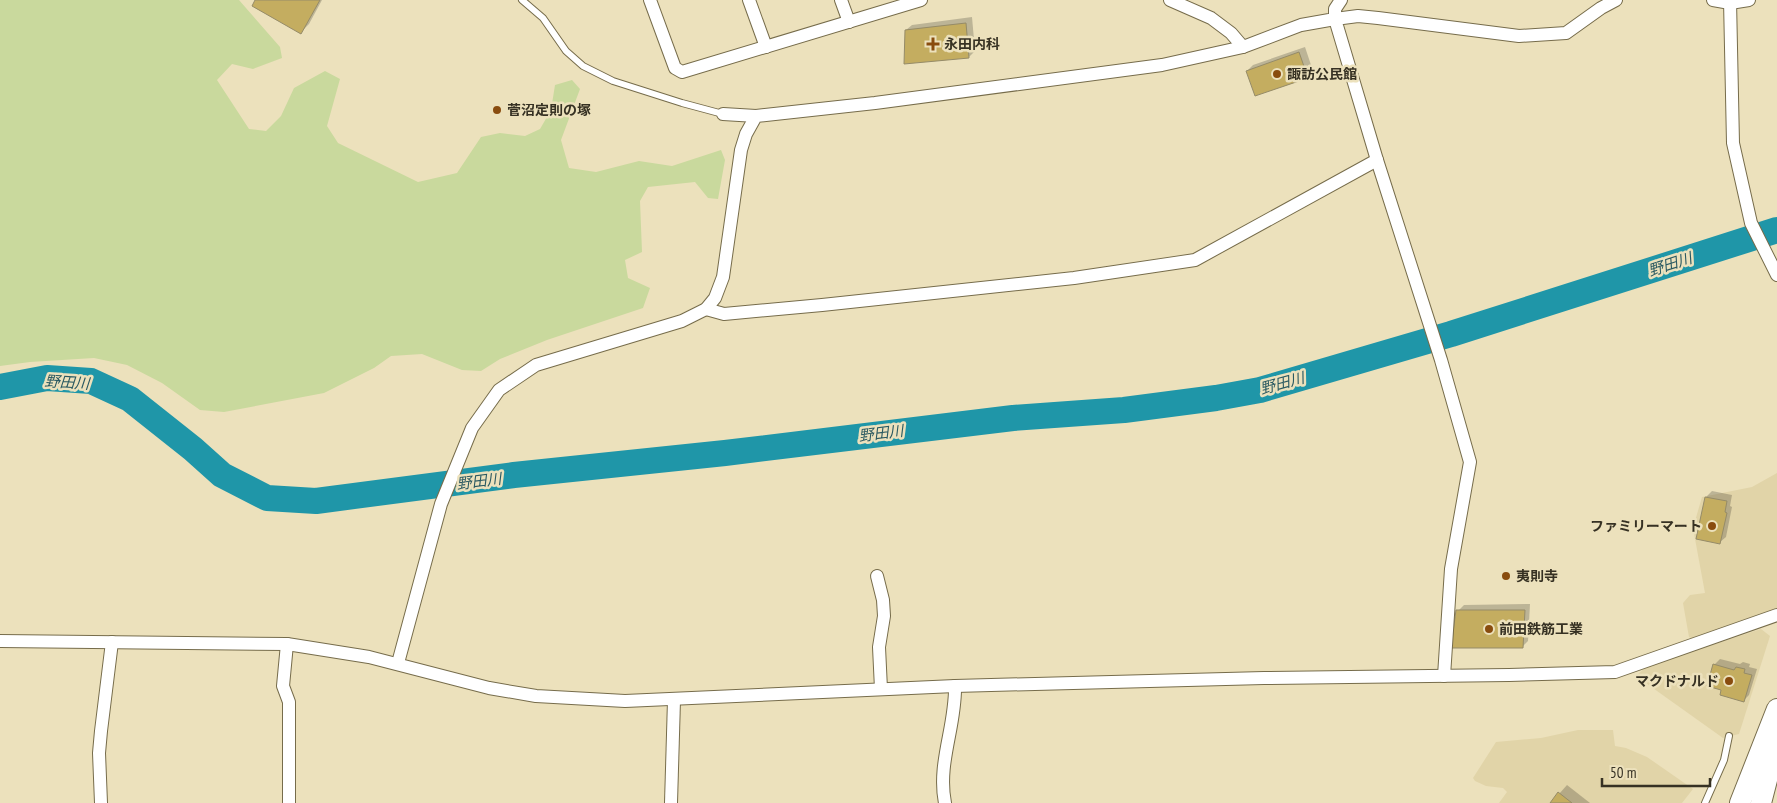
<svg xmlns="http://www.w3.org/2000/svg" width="1777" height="803" viewBox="0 0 1777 803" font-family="'PT Sans Narrow','Noto Sans JP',sans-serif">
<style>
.built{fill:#e1d4a8}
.green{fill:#c9d99d}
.shadow{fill:#0003}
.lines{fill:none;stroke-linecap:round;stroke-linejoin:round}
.river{stroke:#1f96a8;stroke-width:26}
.building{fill:#c4ad60;stroke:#958b68}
.service-casing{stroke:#766c4b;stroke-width:8}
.minor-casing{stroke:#766c4b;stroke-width:14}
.trunk-casing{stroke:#766c4b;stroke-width:22}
.service{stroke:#fff;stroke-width:6}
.minor{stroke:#fff;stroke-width:12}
.trunk{stroke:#fff;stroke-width:20}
.poi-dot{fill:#894c0e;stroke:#ece1bc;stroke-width:2}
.labels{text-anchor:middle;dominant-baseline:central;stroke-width:5;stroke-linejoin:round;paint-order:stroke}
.poi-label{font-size:14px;font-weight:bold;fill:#363123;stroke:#ece1bc;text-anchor:start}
.water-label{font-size:15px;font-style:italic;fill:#2a5961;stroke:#ece1bc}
</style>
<rect width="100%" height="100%" fill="#ece1bc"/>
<!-- built -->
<g class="built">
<path d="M1777,473V608L1726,626L1717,632L1694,639L1689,637L1683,603L1690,595L1705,593L1693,528L1702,497L1752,487Z"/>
<path d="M1761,629L1770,636L1739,734L1723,738L1636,676L1647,666Z"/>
<path d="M1578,730H1613L1615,746L1626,748L1647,757L1693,789L1682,803H1499L1507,792L1503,788L1486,786L1475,781L1473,778L1496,742L1541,738Z"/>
</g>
<!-- green -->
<path class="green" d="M0,0H239L280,47L282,58L253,69L232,64L217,80L249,129L266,131L281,116L294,88L325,71L340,79L327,126L338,143L418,182L457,173L481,137L500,133L525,136L540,129L551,110L555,85L572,80L580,89L561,140L569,168L596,172L639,161L672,166L721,150L725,160L718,199L708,198L695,182L648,187L640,201L642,252L625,260L628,278L650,288L643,308L547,340L500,359L481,371L462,370L422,354L391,356L374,368L324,393L224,412L200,410L162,383L127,365L94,358L30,362L0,366Z"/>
<!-- shadow -->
<g class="shadow">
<path d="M256,0H322L309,24L301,32Z"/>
<path d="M972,17L975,51L969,57L906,30L912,25Z"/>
<path d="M1305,47L1313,71L1307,77L1247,71L1253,65Z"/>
<path d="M1712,491L1732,495L1730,506L1732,507L1726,537L1720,542L1698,538L1706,497Z"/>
<path d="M1530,604L1528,641L1522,647L1458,611L1464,605Z"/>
<path d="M1720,659L1740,664L1743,662L1750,664L1749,667L1757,669L1749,695L1743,701L1723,689L1714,665Z"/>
<path d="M1567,785L1590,803H1551Z"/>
</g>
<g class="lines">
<!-- river -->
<path class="river" d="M0,387L47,378L91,381L130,399L193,449L222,475L267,498L316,501L514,475L725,453L1013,418L1124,410L1216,398L1260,390L1451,334L1777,230"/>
</g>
<!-- building -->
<g class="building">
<path d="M255,0H320L301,34L252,6Z"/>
<path d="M966,23L969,58L904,64L905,30Z"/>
<path d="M1299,52L1308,78L1255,96L1246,71Z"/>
<path d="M1705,497L1727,501L1725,512L1727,513L1720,544L1696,539Z"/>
<path d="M1456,610H1525L1523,648H1451Z"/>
<path d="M1713,664L1734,670L1736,667L1745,669L1744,673L1752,675L1744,702L1720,695L1721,690L1707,686Z"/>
<path d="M1558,792L1572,803H1550Z"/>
</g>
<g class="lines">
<defs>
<g id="service">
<path d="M522,0L543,18L566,51L583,66L613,81L682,103L723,114"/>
<path d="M1705,803L1724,760L1729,736"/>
</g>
<g id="minor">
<path d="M650,0L675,68L682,72L921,0"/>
<path d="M749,0L766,47"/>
<path d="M841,0L849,22"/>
<path d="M1170,0L1211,18L1231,33L1243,47"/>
<path d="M1713,0L1730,3L1749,0"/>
<path d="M1730,0L1733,143L1751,223L1777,275"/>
<path d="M723,114L756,116"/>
<path d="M706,309L724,314L822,305L1074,278L1195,260L1377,160"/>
<path d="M877,576L883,600L884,616L879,647L881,689"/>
<path d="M0,641L287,644L369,657L489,688L536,696L625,701L955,686L1264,678L1509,675L1615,672L1777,615"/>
<path d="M287,644L283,686L289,702V803"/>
<path d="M398,663L441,504L472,428L499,390L536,365L682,321L706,309L715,298L723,277L741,150L746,134L756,116L875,103L1162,65L1243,47L1301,25L1335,19V9L1341,0"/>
<path d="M1444,676L1451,569L1470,462L1441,360L1377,160L1335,19L1358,16L1378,18L1519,36L1566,33L1601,8L1616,0"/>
<path d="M101,803L99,753L101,731L112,642"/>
<path d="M671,803L674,700"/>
<path d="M945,803C937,763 956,726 955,686"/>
</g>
<g id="trunk">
<path d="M1740,803L1777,709"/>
<path d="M1761,803L1777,741"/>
</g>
</defs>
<!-- service casing -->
<use href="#service" class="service-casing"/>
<!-- minor casing -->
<use href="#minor" class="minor-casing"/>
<!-- trunk casing -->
<use href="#trunk" class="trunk-casing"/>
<!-- service -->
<use href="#service" class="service"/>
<!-- minor -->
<use href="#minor" class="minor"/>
<!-- trunk -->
<use href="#trunk" class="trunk"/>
</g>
<!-- markers -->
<g class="poi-dot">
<path d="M930.5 36.5h5v5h5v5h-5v5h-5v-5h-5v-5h5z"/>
<circle cx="1277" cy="74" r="5"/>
<circle cx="497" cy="110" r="5"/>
<circle cx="1712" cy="526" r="5"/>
<circle cx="1506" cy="576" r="5"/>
<circle cx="1489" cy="629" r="5"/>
<circle cx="1729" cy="681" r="5"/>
</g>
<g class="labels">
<!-- poi labels -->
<g class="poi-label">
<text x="944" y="44">永田内科</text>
<text x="1287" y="74">諏訪公民館</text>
<text x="507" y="110">菅沼定則の塚</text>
<text x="1702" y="526" text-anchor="end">ファミリーマート</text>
<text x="1516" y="576">夷則寺</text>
<text x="1499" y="629">前田鉄筋工業</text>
<text x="1719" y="681" text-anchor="end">マクドナルド</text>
</g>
<!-- water labels -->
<g class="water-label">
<text transform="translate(1670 264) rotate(-18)">野田川</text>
<text transform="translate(67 382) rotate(4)">野田川</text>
<text transform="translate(1282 383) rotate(-15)">野田川</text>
<text transform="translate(881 433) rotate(-7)">野田川</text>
<text transform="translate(479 481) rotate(-7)">野田川</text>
</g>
</g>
<!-- scale -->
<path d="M1602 778v8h108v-8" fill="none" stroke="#363123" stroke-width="2.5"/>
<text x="1610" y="778" font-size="15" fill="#363123" stroke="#ece1bc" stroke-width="4" paint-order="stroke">50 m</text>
</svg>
